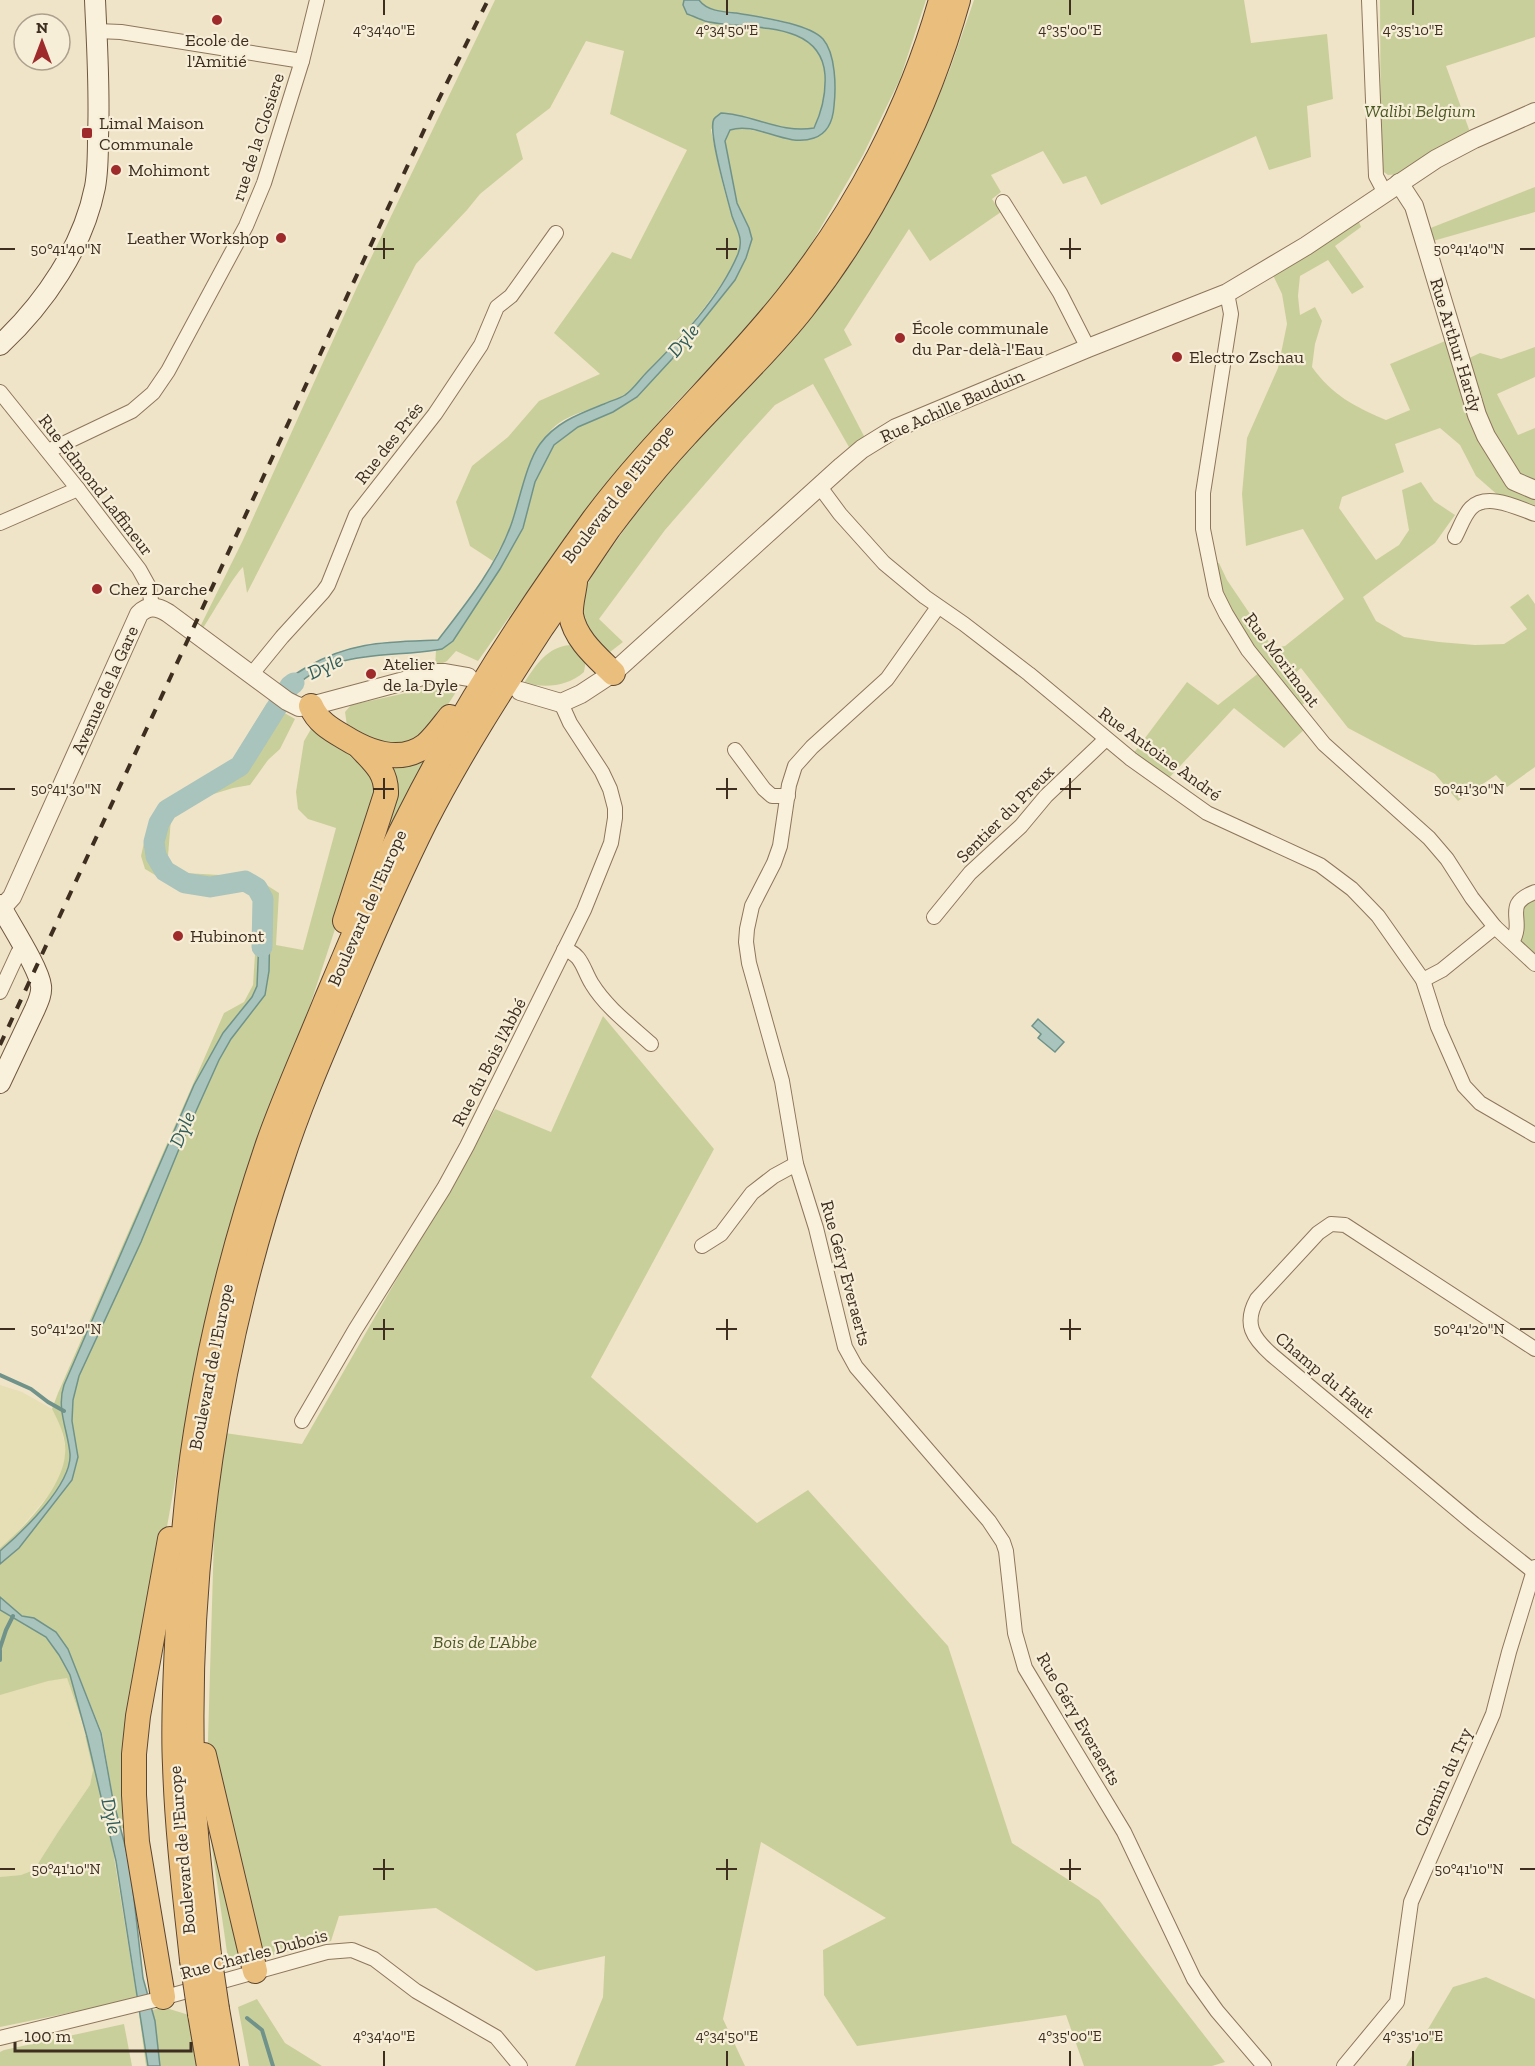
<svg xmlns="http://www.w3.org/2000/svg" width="1535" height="2066" viewBox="0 0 1535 2066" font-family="'Zilla Slab',serif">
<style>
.farmland{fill:#e6deb5}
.green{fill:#c9cf9b}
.water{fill:#a9c4bc;stroke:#6f938a;stroke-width:1.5}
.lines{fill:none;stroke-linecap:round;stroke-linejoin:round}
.stream{stroke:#6f938a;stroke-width:4}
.river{stroke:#a9c4bc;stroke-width:21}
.minor-casing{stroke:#8d765c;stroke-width:16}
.tertiary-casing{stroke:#8d765c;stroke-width:20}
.secondary-casing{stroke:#6f573f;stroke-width:22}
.trunk-casing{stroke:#5b4430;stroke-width:26}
.minor{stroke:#faf1dc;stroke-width:14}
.tertiary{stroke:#faf1dc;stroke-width:18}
.secondary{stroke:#faf1dc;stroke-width:20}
.trunk{stroke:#eabe7c;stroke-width:24}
.rail{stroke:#3d2e20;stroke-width:4;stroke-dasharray:10 10;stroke-linecap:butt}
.trunk-bridge-casing{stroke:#5b4430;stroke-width:26;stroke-linecap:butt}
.trunk-bridge{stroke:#eabe7c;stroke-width:24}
.ticks{fill:none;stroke:#3d2e20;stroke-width:2}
.poi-dot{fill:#9e2a2b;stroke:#f7eed8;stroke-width:2}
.labels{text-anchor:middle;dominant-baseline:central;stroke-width:4.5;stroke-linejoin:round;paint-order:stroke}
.poi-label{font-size:18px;fill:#3d2e20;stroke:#f7eed8;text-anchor:start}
.park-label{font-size:18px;font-style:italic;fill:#4d5a26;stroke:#f7eed8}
.street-label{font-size:18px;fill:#3d2e20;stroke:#f7eed8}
.water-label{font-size:20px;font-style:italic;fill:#2f5d5a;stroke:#f7eed8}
.ticks-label{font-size:15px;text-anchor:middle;fill:#3d2e20;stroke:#f7eed8;stroke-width:4.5;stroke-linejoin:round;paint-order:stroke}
</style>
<rect width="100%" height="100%" fill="#f0e4c8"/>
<!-- farmland -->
<g class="farmland">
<path d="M0,1385L22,1392L52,1409L60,1423L66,1451L63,1470L52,1491L14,1536L0,1548Z"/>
<path d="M0,1665L67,1678L87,1737H85L93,1770L90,1785L58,1832L34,1870L21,1875L0,1877Z"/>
</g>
<!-- green -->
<g class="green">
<path d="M495,0H684L683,5L687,14C693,16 699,19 705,21C742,31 821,17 825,75C826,95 822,111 813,129C781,134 752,114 721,113L711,130C717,159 723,191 733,218C736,227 742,234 741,244C737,276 653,374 625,394C605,409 570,410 552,429C528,455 522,492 511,524C507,537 499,549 493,561L470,546L456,502L472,466L508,437L539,401L600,374L554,333L612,252L631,259L687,150L610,114L624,51L586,41L550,108L516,134L523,159L480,194L467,210L416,264L247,593L243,567C236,572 210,618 203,628L200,627L243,540L357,287Z"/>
<path d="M699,0H926L900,79L863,155L807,251L755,320L671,408L622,466L573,527L478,661L456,651L447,661L435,667L436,650L442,649L453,641L500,569L523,528L535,482L554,445L578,427L613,412L637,397L672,359L735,280L749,228L737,203L725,141L730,130L739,127L756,131H826L833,60C823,51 805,30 794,25C769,12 716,21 699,0Z"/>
<path d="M974,0H1244L1251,43L1327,34L1333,99L1307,106L1311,157L1269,170L1256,136L1101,205L1086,176L1063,184L1043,151L991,175L1001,192L992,199L1001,212L930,261L909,229L844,330L852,345L824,359L865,438L849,447L813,384L775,405L744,439L665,530L599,619L623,642L610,652L585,633L579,599L595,571L641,506L865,239L913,154L950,69Z"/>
<path d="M1380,0H1535V37L1446,66L1470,132L1431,151L1400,174L1388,175L1381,170Z"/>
<path d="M1535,187V212L1433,241L1428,229Z"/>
<path d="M1357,217L1361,227L1335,246L1364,287L1352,294L1328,260L1300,276L1298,296L1300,315L1315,307L1322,321L1315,344L1312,367C1333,396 1354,406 1386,420L1410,410L1390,364L1450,339L1474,415L1535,493V509L1500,497L1476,476L1460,445L1440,428L1395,444L1404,472L1342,497L1339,508L1376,560L1399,545L1409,530L1402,490L1421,482L1434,501L1455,515L1435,543L1363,597L1376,621L1404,637L1439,642L1475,645L1504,644L1527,629L1510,607L1528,594L1535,604V767L1507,787L1496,775L1458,801L1435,774L1348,728L1301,668L1289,678L1306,702L1298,708L1233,622L1212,563H1219L1227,580L1273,648L1285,646L1344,599L1303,529L1246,546L1242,494L1247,438L1278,368L1287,324L1282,294L1272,273Z"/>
<path d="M1535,347V377L1497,394L1518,435L1535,428V487L1516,478L1490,436L1465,360L1480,353L1501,359Z"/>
<path d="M570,645L579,650L586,660L584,672C567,687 545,688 524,683C536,665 547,647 570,645Z"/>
<path d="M1260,672L1305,729L1284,748L1234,708L1169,778L1133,754L1187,682L1218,705Z"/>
<path d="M438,686L458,689L432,729L421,741L387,751L347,726L345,712L351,705Z"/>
<path d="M267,703L295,719L280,749L268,760L250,785L233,788L191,801L171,819L168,856L172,869L185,873L254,877L279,893L276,945L303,950L336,828L308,819L298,809L296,792L304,741L311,729L367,766L374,778L375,807L211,1308L178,1465L133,1718L130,1830L118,1827L102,1733L68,1649L56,1632L34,1618L22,1616L0,1597V1564L19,1548L72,1480L78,1457L72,1421L73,1400L79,1376L141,1242L179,1149L219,1060L231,1039L265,995L259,964L257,986L252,997L223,1033L194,1085L64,1385C56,1409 68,1430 70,1454C72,1486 22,1531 0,1551V1548C25,1527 63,1487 65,1454C67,1439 59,1422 52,1409L58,1393L224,1013L244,1002L253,985L257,923L253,895L243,889L175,887L145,869L141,856L145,838L152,820L164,807L228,767Z"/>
<path d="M432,747L364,893L386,769Z"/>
<path d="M1535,897V957L1519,943L1524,903Z"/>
<path d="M603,1016L714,1149L591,1377L757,1523L808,1490L948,1646L1012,1843L1099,1900L1225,2062L1212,2066H1084L1066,2015L857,2046L824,1995L823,1950L886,1918L761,1842L723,2019L745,2066H575L603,1997L605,1956L536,1971L436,1908L339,1916L331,1941L229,1966L206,1807L215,1503L225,1433L302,1444L399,1275L457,1179L495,1109L551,1132Z"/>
<path d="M0,1610L46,1637L59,1655L70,1675L87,1737L110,1832L137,1999L0,2027V1877L21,1875L34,1870L58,1832L90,1785L93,1770L85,1736H87L67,1678L48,1681L0,1695Z"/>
<path d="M1486,1977L1535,1999V2066H1406L1453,1987Z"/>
<path d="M257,1999L285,2043L322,2066H249L238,2007Z"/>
<path d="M163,2007L189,2015L197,2066H146L139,2014Z"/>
<path d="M124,2024L132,2066H0V2052L4,2050Z"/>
</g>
<!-- water -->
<g class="water">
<path d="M684,0H699C707,11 723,12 736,13C758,17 808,23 823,39C836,54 836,88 834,106C833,120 829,133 814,138C785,148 757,121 730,130L725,141L737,203L749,228L752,239L746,258L735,280L672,359L637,397L613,412L578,427L554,445L535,482L523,528L500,569L453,641L442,649L436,650C386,658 326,649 290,693L283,688C288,678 298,672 307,667C351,641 389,642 438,640C465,605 496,567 511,525C519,503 526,463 540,444C556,422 579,414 604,404C610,401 619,399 625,395C633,390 640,379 647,372C681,338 719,299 738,254C744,239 737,230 732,216C728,200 707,130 714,119C716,116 719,115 721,113C752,114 781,134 814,128C822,111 826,94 825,75C821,17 742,31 705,21C699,19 693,16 687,14L683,5Z"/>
<path d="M260,916L270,922L269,971L265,995L231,1039L219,1060L179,1149L141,1242L79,1376L73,1400L72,1421L78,1457L72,1480L19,1548L0,1564V1551C22,1532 72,1485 70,1454C68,1430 56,1409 64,1385L194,1085L223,1033L252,997L257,986Z"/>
<path d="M1038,1019L1064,1042L1055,1052L1038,1038L1041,1034L1032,1026Z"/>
<path d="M0,1597L22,1616L34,1618L56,1632L68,1649L101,1733L113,1800L130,1864L143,1978L155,2021L160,2066H148L116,1861L87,1737L70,1675L59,1655L46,1637L0,1610Z"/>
</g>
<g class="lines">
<!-- stream -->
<g class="stream">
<path d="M0,1375L31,1389L48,1402L64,1411"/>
<path d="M0,1648L6,1630L13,1616"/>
<path d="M0,1650V1660"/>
<path d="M247,2018L262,2030L273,2066"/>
</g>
<!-- river -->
<path class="river" d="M262,947L263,899L257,888L245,881L210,887L185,883L165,871L156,856L154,842L159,823L167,810L240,766L290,686L294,683"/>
<defs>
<g id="minor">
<path d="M1369,0L1376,176L1385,193"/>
<path d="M97,31L121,32L302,61"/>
<path d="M1003,202L1060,293L1088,348"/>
<path d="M1227,293L1231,314L1203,493V529L1216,594L1226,614L1248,650L1324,744L1429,838L1447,859L1472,898L1495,927L1535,964"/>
<path d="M0,392L78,489L139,569L149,587L152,607"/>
<path d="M48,451L132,411L153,393L168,371L246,226L264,183L302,61L317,0"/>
<path d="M820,487L840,514L884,563L925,597L964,624L1029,674L1131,759L1207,813L1320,865L1352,889L1378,916L1423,980L1438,1027L1464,1086L1480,1103L1535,1135"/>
<path d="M0,523L78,489"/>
<path d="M1455,537C1460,528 1464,515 1471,508C1487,492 1518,508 1535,514"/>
<path d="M938,607L887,679L812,747L795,766L789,785L780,846L774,863L752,906L747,929L746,942L749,963L782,1081L796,1164L816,1228L845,1347L856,1367L989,1521L1003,1542L1006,1551L1015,1633L1025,1668L1124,1832L1194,1979L1217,2011L1264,2066"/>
<path d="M251,675L282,637L323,592L328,585L356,515L435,414L481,345L497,307L511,296L556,233"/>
<path d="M735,750L764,789L772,796H788"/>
<path d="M934,917L970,873L1021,826L1046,796L1106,739"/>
<path d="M1512,942C1526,919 1501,905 1535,892"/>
<path d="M564,950C582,953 583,970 592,984C606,1007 630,1025 651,1044"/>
<path d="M1423,980L1442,970L1495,927"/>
<path d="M0,992L18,953L23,948"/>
<path d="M702,1246L721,1234L752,1193L774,1176L796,1164"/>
<path d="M302,1421L355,1330L444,1188L467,1146L584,910L611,843L615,818V808L610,789L602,772L570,723L561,703"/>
<path d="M1533,1571L1474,1524L1272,1355C1253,1338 1243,1324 1257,1299L1318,1233L1331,1224L1345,1225L1535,1349"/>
<path d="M0,2038L155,2000L327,1952L352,1950L374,1959L416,1991L496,2037L520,2066"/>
<path d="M1344,2066L1397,2002L1411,1902L1493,1714L1509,1652L1535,1567"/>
</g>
<g id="tertiary">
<path d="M1399,183L1414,206L1477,415L1486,436L1514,481L1535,490"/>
<path d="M520,691L561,703L581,694L613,673L842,466L862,449L896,428L1088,348L1227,293L1306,246L1436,159L1474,139L1535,112"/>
<path d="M2,908L12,897L139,614C148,605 157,606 168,613L287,701L299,707L311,706L434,673H445L468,677"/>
</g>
<g id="secondary">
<path d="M0,345C45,303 83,247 95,187C98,171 98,153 98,137C100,91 97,46 95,0"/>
<path d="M0,905C10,924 39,968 41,986C42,994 38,1002 35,1009L0,1083"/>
</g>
<g id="trunk">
<path d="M575,582C574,592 570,605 571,615C575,639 597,657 613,673"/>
<path d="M311,706C317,721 330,729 344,737C368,752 400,765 426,745C435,737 442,727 450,717"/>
<path d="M345,921L386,794C387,772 374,762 360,747"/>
<path d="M204,1755L255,1971"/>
<path d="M209,1955C202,1890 193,1826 192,1760C187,1559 217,1353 281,1162C301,1100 328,1040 353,981C376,927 399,874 425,822C459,755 501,690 542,627C565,594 586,561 609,528C633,496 658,465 685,436C724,393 767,354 803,308C874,218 927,110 958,0"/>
<path d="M192,1960C185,1895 177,1830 175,1765C173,1725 175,1685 177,1645C179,1591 183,1537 189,1482C203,1368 231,1253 268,1144C285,1096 306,1050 325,1003C352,939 378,876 410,814C462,711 526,612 594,519C653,440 726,375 787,298C856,212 911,107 941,0"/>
<path d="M163,1997L137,1842L134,1795V1754L138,1716L170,1539"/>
<path d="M217,2009L227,2066"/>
<path d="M200,2014L209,2066"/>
</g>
</defs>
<!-- minor casing -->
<use href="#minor" class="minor-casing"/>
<!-- tertiary casing -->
<use href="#tertiary" class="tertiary-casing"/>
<!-- secondary casing -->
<use href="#secondary" class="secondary-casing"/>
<!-- trunk casing -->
<use href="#trunk" class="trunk-casing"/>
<!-- minor -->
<use href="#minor" class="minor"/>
<!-- tertiary -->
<use href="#tertiary" class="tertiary"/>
<!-- secondary -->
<use href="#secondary" class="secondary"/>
<!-- trunk -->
<use href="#trunk" class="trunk"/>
<!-- rail -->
<path class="rail" d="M0,1045L432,113L488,0"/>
<defs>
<g id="trunk-bridge">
<path d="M209,1955L217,2009"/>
<path d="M192,1960L200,2014"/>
</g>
</defs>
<!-- trunk-bridge casing -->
<use href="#trunk-bridge" class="trunk-bridge-casing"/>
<!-- trunk-bridge -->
<use href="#trunk-bridge" class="trunk-bridge"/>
</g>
<!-- ticks -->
<path class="ticks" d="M384,0V15M727,0V15M1070,0V15M1413,0V15M384,238V259M727,238V259M1070,238V259M0,249H15M373,249H394M716,249H737M1060,249H1081M1520,249H1535M384,778V799M727,778V799M1070,778V799M0,789H15M373,789H394M716,789H737M1060,789H1081M1520,789H1535M384,1319V1340M727,1319V1340M1070,1319V1340M0,1329H15M373,1329H394M716,1329H737M1060,1329H1081M1520,1329H1535M384,1859V1880M727,1859V1880M1070,1859V1880M0,1869H15M373,1869H394M716,1869H737M1060,1869H1081M1520,1869H1535M384,2051V2066M727,2051V2066M1070,2051V2066M1413,2051V2066"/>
<!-- markers -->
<g class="poi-dot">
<circle cx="217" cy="20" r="6"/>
<rect x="81" y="127" width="12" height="12" rx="3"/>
<circle cx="116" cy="170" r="6"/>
<circle cx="281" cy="238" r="6"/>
<circle cx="900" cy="338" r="6"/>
<circle cx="1177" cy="357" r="6"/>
<circle cx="97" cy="589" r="6"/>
<circle cx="371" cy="674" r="6"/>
<circle cx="178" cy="936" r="6"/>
</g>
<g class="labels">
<!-- poi labels -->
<g class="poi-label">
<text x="217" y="40" text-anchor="middle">Ecole de<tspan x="217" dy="21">l'Amitié</tspan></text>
<text x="99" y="123">Limal Maison<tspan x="99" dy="21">Communale</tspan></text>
<text x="128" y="170">Mohimont</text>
<text x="269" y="238" text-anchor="end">Leather Workshop</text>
<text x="912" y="328">École communale<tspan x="912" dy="21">du Par-delà-l'Eau</tspan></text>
<text x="1189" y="357">Electro Zschau</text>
<text x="109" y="589">Chez Darche</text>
<text x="383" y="664">Atelier<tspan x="383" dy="21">de la Dyle</tspan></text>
<text x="190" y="936">Hubinont</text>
</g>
<!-- park labels -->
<g class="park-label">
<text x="1420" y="111">Walibi Belgium</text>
<text x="485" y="1642">Bois de L'Abbe</text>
</g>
<!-- street labels -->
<g class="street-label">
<text transform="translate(258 137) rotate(-72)">rue de la Closiere</text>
<text transform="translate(1456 345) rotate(73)">Rue Arthur Hardy</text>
<text transform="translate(952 406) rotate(-24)">Rue Achille Bauduin</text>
<text transform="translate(389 443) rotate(-52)">Rue des Prés</text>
<text transform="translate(96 485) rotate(52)">Rue Edmond Laffineur</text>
<text transform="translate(618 494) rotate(-52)">Boulevard de l'Europe</text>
<text transform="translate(1282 660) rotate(53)">Rue Morimont</text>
<text transform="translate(105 690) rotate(-66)">Avenue de la Gare</text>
<text transform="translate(1160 754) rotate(36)">Rue Antoine André</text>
<text transform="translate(1005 814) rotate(-45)">Sentier du Preux</text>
<text transform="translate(367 908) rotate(-66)">Boulevard de l'Europe</text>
<text transform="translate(489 1062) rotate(-63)">Rue du Bois l'Abbé</text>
<text transform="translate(846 1273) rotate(75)">Rue Géry Everaerts</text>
<text transform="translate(211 1367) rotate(-79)">Boulevard de l'Europe</text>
<text transform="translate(1325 1375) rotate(40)">Champ du Haut</text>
<text transform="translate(1079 1719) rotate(60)">Rue Géry Everaerts</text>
<text transform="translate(1443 1782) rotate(-66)">Chemin du Try</text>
<text transform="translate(182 1850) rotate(-95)">Boulevard de l'Europe</text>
<text transform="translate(254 1954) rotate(-15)">Rue Charles Dubois</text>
</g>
<!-- water labels -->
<g class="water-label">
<text transform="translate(683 340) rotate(-50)">Dyle</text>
<text transform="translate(325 666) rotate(-25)">Dyle</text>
<text transform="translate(182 1129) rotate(-67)">Dyle</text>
<text transform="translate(112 1816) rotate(78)">Dyle</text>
</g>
</g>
<g class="ticks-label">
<text x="384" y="35">4°34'40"E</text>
<text x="727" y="35">4°34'50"E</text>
<text x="1070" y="35">4°35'00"E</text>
<text x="1413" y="35">4°35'10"E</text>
<text x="66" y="254">50°41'40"N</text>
<text x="1469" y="254">50°41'40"N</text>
<text x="66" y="794">50°41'30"N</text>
<text x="1469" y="794">50°41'30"N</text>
<text x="66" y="1334">50°41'20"N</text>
<text x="1469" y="1334">50°41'20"N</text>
<text x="66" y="1874">50°41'10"N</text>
<text x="1469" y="1874">50°41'10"N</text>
<text x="384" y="2041">4°34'40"E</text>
<text x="727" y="2041">4°34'50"E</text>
<text x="1070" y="2041">4°35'00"E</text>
<text x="1413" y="2041">4°35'10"E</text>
</g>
<!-- north arrow -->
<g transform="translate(42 42)"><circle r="28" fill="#f7eed8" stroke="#ada18e" stroke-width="1.5"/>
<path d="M0-4.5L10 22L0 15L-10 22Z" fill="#9e2a2b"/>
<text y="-9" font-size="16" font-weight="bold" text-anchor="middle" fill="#3d2e20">N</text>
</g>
<!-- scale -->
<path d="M15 2042v9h176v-9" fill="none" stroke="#3d2e20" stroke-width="3"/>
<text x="24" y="2042" font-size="18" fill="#3d2e20" stroke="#f7eed8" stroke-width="4.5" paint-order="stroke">100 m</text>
</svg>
